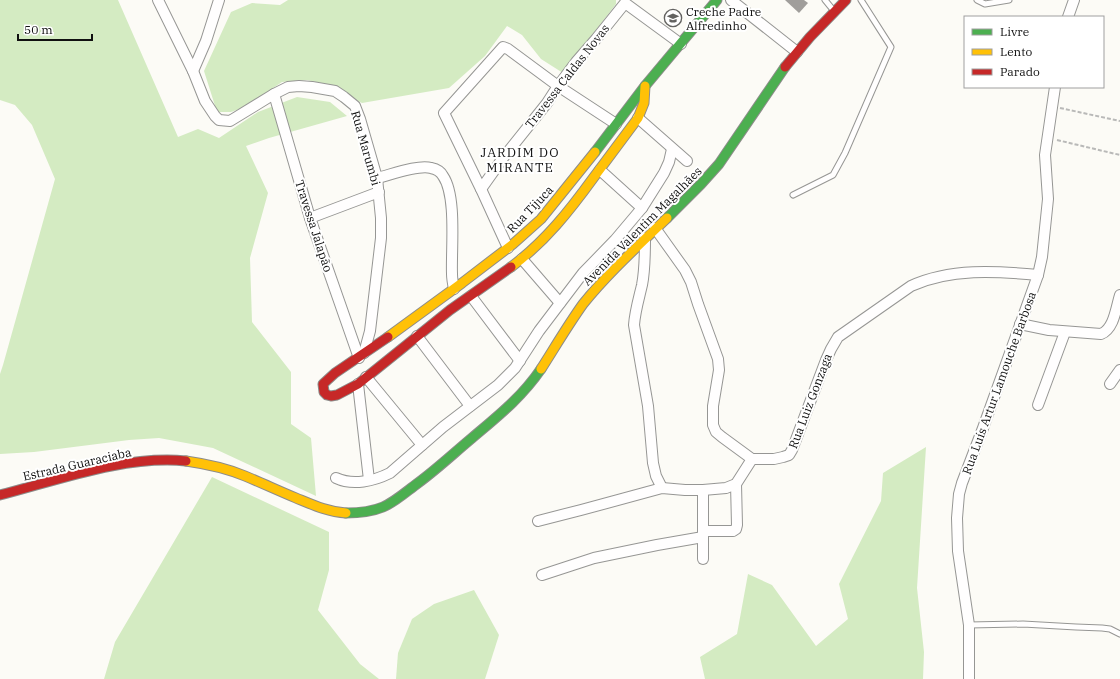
<svg xmlns="http://www.w3.org/2000/svg" width="1120" height="679" viewBox="0 0 1120 679" font-family="'IBM Plex Serif',serif">
<style>
.forest{fill:#d4ebc2}
.building{fill:#a09e9b}
.lines{fill:none;stroke-linecap:round;stroke-linejoin:round}
.lane-casing{stroke:#969694;stroke-width:7}
.street-casing{stroke:#969694;stroke-width:12}
.fast-casing{stroke:#8d8c8a;stroke-width:11}
.slow-casing{stroke:#8d8c8a;stroke-width:11}
.jam-casing{stroke:#8d8c8a;stroke-width:11}
.path{stroke:#b9b9b8;stroke-width:2;stroke-dasharray:4 2;stroke-linecap:butt}
.lane{stroke:#fffefe;stroke-width:5}
.street{stroke:#fffefe;stroke-width:10}
.fast{stroke:#4caf50;stroke-width:9}
.slow{stroke:#ffc107;stroke-width:9}
.jam{stroke:#c62828;stroke-width:9}
.labels{text-anchor:middle;dominant-baseline:central;stroke-width:4;stroke-linejoin:round;paint-order:stroke}
.poi-label{font-size:12px;fill:#101010;stroke:#fff;text-anchor:start}
.street-label{font-size:12px;fill:#101010;stroke:#fff}
.neighbourhood-label{font-size:13px;letter-spacing:1px;fill:#101010;stroke:#fff}
</style>
<rect width="100%" height="100%" fill="#fcfbf6"/>
<!-- forest -->
<g class="forest">
<path d="M0,0H118L178,137L198,129L219,138L258,112L297,97L330,102L347,116L269,138L246,146L268,193L250,258L252,322L291,372V424L311,438L316,496L213,448L159,438L129,440L34,452L0,454V374L3,365L55,179L32,125L15,105L0,100Z"/>
<path d="M288,0H616V4L563,73L541,59L522,35L507,26L485,56L449,88L362,103L325,84L307,80L282,82L245,107L231,112H217L204,71L231,12L252,3L280,5Z"/>
<path d="M926,447L917,588L924,652L923,679H705L700,657L737,634L748,574L772,585L816,646L848,619L839,584L881,501L883,473Z"/>
<path d="M212,477L329,532V570L318,610L360,664L379,679H104L115,642Z"/>
<path d="M474,590L499,635L485,679H396L398,653L412,619L434,604Z"/>
</g>
<!-- building -->
<path class="building" d="M785,0H804L808,3L799,13Z"/>
<g class="lines">
<defs>
<g id="lane">
<path d="M825,0L834,11"/>
<path d="M977,0L985,4L1009,0"/>
<path d="M793,195L833,175L845,153L891,47L861,0"/>
<path d="M969,625L1023,624L1076,627L1102,628L1110,629L1120,634"/>
</g>
<g id="street">
<path d="M158,0L193,71L205,101L215,116L219,120L230,121L274,94L288,87L299,86L312,87L335,91L344,97L355,106L360,119L377,178L381,218V238L370,331L364,353"/>
<path d="M731,0L797,52"/>
<path d="M1068,17L1074,0"/>
<path d="M193,71L206,41L219,0"/>
<path d="M274,94L310,218L359,358"/>
<path d="M638,118L687,161"/>
<path d="M600,170L642,208"/>
<path d="M377,178C390,175 419,164 431,168C436,169 441,172 443,176C457,196 451,250 452,274C452,279 453,284 454,289"/>
<path d="M481,189L503,158L547,103L558,86L576,62L596,39L625,3L681,44"/>
<path d="M310,218L379,192"/>
<path d="M655,228L685,270L691,282L698,304L718,359L719,370L713,406V425L716,432L722,437L752,459H774L783,457L789,455L792,450L826,360L831,349L838,337L911,286C950,268 996,271 1038,275"/>
<path d="M645,238C645,253 645,270 642,285C639,298 635,311 634,325L648,406L653,463L656,476L662,488"/>
<path d="M508,248L481,189L444,113L503,47L508,49L558,86L616,124"/>
<path d="M522,259L560,303"/>
<path d="M471,296L520,361"/>
<path d="M1020,324L1049,330L1101,334C1114,329 1116,308 1120,295"/>
<path d="M417,336L470,406"/>
<path d="M366,377L422,445"/>
<path d="M358,384L369,480"/>
<path d="M1110,384L1120,370"/>
<path d="M1038,405L1065,332"/>
<path d="M336,478C353,486 374,481 390,473L443,427L498,385L515,368L539,331L583,273L615,240L642,208L664,173L669,162L672,149"/>
<path d="M538,521L581,510L662,488L685,490H703L726,488L736,484L752,459"/>
<path d="M703,531H733L736,529L737,525L736,484"/>
<path d="M703,559V490"/>
<path d="M542,575L594,558L657,545L703,537"/>
<path d="M969,679V625L958,551L957,518L959,494L962,483L983,428L1038,275L1042,257L1048,199L1045,155L1055,87"/>
</g>
<g id="fast">
<path d="M595,152L645,86L717,0"/>
<path d="M667,218L701,184L719,164L785,67"/>
<path d="M346,513C359,513 371,512 383,507C395,502 407,491 418,483C437,469 454,453 472,438C498,416 522,397 541,369"/>
</g>
<g id="slow">
<path d="M511,267C545,242 570,210 594,177C609,157 623,138 638,118L644,103L645,86"/>
<path d="M388,337L462,283L513,244L541,219L595,152"/>
<path d="M541,369C555,347 568,325 583,304C608,273 638,246 667,218"/>
<path d="M186,461C207,464 226,468 245,476C262,483 279,491 296,498C313,505 328,512 346,513"/>
</g>
<g id="jam">
<path d="M785,67L810,37L846,0"/>
<path d="M388,337L335,373L323,384L324,392L327,395L331,396L337,395L358,384L450,310L511,267"/>
<path d="M0,495C58,480 125,455 186,461"/>
</g>
</defs>
<!-- lane casing -->
<use href="#lane" class="lane-casing"/>
<!-- street casing -->
<use href="#street" class="street-casing"/>
<!-- fast casing -->
<use href="#fast" class="fast-casing"/>
<!-- slow casing -->
<use href="#slow" class="slow-casing"/>
<!-- jam casing -->
<use href="#jam" class="jam-casing"/>
<!-- path -->
<g class="path">
<path d="M1060,108L1120,121"/>
<path d="M1057,140L1120,155"/>
</g>
<!-- lane -->
<use href="#lane" class="lane"/>
<!-- street -->
<use href="#street" class="street"/>
<!-- fast -->
<use href="#fast" class="fast"/>
<!-- slow -->
<use href="#slow" class="slow"/>
<!-- jam -->
<use href="#jam" class="jam"/>
</g>
<!-- icons -->
<defs>
<symbol id="school-ring" viewBox="-11 -11 22 22"><circle r="9.5" fill="#fff" stroke="#636260" stroke-width="1.5"/><path d="M0-5L7-2L0 1L-7-2ZM-4 1L0 2.5L4 1V4Q0 6-4 4Z" fill="#636260"/></symbol>
</defs>
<g fill-rule="evenodd">
<use href="#school-ring" x="663" y="8" width="20" height="20"/>
</g>
<g class="labels">
<!-- poi labels -->
<g class="poi-label">
<text x="686" y="11">Creche Padre<tspan x="686" dy="14">Alfredinho</tspan></text>
</g>
<!-- street labels -->
<g class="street-label">
<text transform="translate(567 76) rotate(-52)">Travessa Caldas Novas</text>
<text transform="translate(366 148) rotate(74)">Rua Marumbi</text>
<text transform="translate(530 209) rotate(-46)">Rua Tijuca</text>
<text transform="translate(314 226) rotate(72)">Travessa Jalapão</text>
<text transform="translate(642 226) rotate(-45)">Avenida Valentim Magalhães</text>
<text transform="translate(999 383) rotate(-70)">Rua Luís Artur Lamouche Barbosa</text>
<text transform="translate(810 401) rotate(-69)">Rua Luiz Gonzaga</text>
<text transform="translate(77 464) rotate(-13)">Estrada Guaraciaba</text>
</g>
<!-- neighbourhood labels -->
<g class="neighbourhood-label">
<text x="520" y="152">JARDIM DO<tspan x="520" dy="15">MIRANTE</tspan></text>
</g>
</g>
<!-- legend -->
<rect x="964" y="16" width="140" height="72" fill="#ffffff" stroke="#9f9f9f"/>
<rect x="972" y="29" width="20" height="6" fill="#4caf50" stroke="#9f9f9f"/>
<text x="1000" y="36" font-size="12" fill="#101010">Livre</text>
<rect x="972" y="49" width="20" height="6" fill="#ffc107" stroke="#9f9f9f"/>
<text x="1000" y="56" font-size="12" fill="#101010">Lento</text>
<rect x="972" y="69" width="20" height="6" fill="#c62828" stroke="#9f9f9f"/>
<text x="1000" y="76" font-size="12" fill="#101010">Parado</text>
<!-- scale -->
<path d="M18 34v6h74v-6" fill="none" stroke="#101010" stroke-width="2"/>
<text x="24" y="34" font-size="12" fill="#101010" stroke="#ffffff" stroke-width="3" paint-order="stroke">50 m</text>
</svg>
